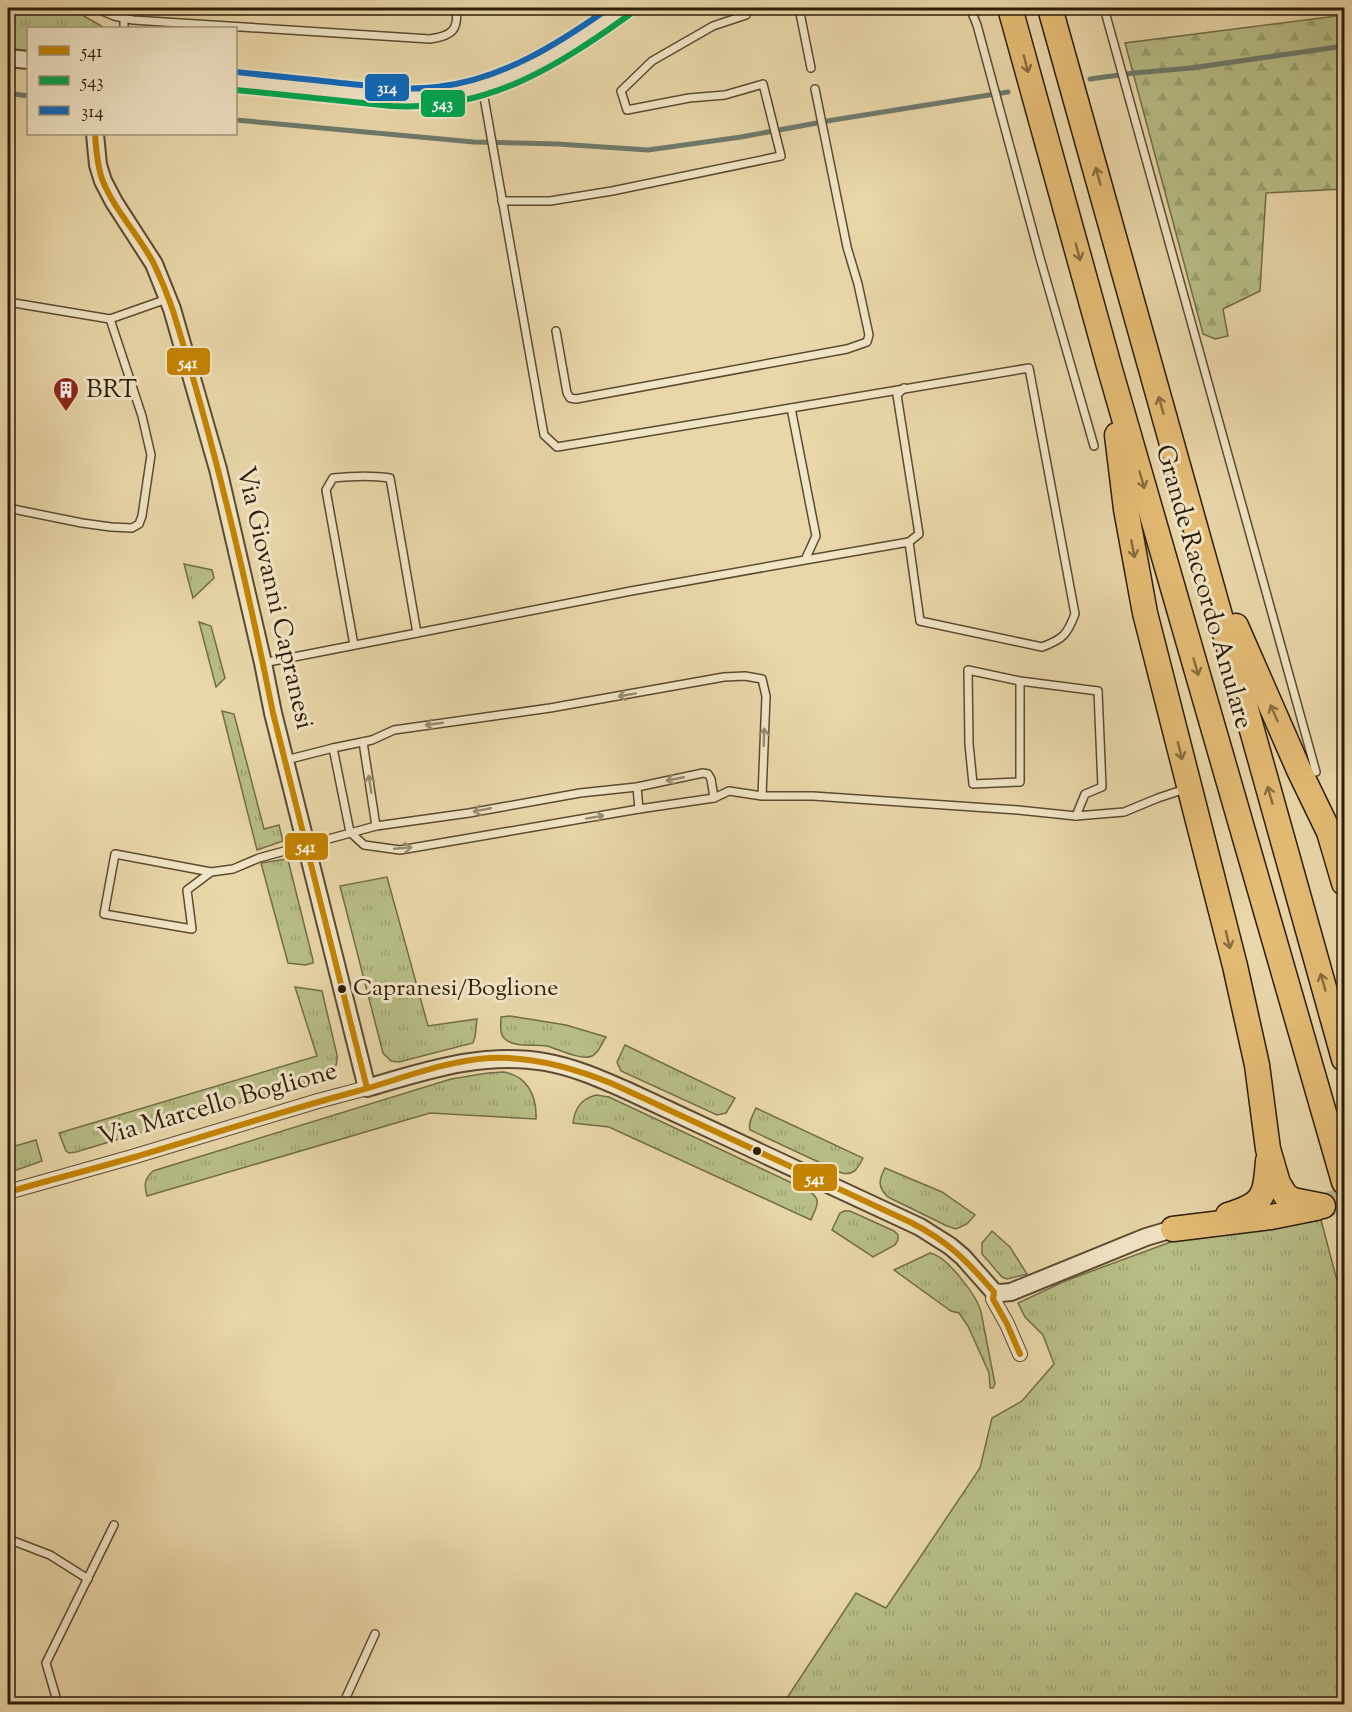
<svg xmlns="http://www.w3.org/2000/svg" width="1352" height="1712" viewBox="0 0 1352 1712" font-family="'Sorts Mill Goudy',serif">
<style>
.grass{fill:url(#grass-tufts);stroke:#726d48;stroke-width:1.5}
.forest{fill:url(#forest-firs);stroke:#726d48;stroke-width:1.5}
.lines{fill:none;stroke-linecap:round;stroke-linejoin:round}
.stream{stroke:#6e7a6d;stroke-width:5}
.motorway-tunnel{stroke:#c3b289;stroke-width:24;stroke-dasharray:24 12;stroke-linecap:butt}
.service-casing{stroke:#5b4b30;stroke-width:10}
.minor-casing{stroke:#5b4b30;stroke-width:16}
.tertiary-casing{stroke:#5b4b30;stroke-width:20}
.motorway-casing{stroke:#2c1c08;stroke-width:27}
.service{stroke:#f1e5c7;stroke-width:7}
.minor{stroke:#f1e5c7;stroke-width:14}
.tertiary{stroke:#f1e5c7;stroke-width:16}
.motorway{stroke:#e4bc74;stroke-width:24}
.bus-1-casing{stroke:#f1e5c7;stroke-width:10}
.bus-2-casing{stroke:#f1e5c7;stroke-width:10}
.bus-3-casing{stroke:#f1e5c7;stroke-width:10}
.bus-1{stroke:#c48402;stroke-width:6}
.bus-2{stroke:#00a651;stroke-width:6}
.bus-3{stroke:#0c69bf;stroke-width:6}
.oneway{stroke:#886c3e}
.oneway2{stroke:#988b71}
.bus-dot{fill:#2c1c08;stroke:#f1e5c7;stroke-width:2}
.labels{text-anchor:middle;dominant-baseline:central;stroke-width:6;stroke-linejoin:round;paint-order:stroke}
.bus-label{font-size:24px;fill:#2c1c08;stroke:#f1e5c7;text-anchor:start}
.poi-label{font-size:26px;fill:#2c1c08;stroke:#f1e5c7;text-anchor:start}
.street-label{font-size:26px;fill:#2c1c08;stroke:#f1e5c7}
.line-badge{stroke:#f1e5c7;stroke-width:2}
.badge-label{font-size:16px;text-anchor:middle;font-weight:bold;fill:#fff}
</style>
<defs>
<pattern id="grass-tufts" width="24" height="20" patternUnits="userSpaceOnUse" patternTransform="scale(1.5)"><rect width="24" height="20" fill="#b8be87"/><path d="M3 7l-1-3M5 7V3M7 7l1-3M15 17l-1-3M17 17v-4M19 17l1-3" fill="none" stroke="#9ea373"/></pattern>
<pattern id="forest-firs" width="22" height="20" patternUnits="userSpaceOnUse" patternTransform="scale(1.5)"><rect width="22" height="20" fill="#b8be87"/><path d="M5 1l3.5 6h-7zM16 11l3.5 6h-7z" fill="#9ea373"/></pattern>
</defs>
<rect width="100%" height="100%" fill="#e9d7a9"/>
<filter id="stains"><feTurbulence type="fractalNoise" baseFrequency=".00333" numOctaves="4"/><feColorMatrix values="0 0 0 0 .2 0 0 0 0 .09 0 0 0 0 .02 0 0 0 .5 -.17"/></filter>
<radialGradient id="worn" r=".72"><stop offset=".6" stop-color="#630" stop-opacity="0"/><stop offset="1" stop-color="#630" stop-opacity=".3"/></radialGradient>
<!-- grass -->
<g class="grass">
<path d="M8,8H70L105,28H28V51L8,48Z"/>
<path d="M184,564L212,570L214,578L193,598Z"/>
<path d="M199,622L211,626L225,678L216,687Z"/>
<path d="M222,711L234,714L264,829L279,825L283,841L257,850Z"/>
<path d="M286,859L288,860L313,960V963L305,965L288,963L261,863Z"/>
<path d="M387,877L428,1026L477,1019L475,1037L473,1043L399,1062L391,1061L383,1053L340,886Z"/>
<path d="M295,987L322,991L337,1055C338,1066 334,1071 325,1077L76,1152L69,1153L66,1151L59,1133L317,1056Z"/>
<path d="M510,1016L566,1025L606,1037C602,1043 599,1053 592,1056C582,1061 558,1049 547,1046C534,1044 515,1048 505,1039C499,1034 501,1024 501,1017Z"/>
<path d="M625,1045L735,1098L726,1113L717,1115L621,1071L617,1062Z"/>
<path d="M503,1072C527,1075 537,1096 536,1119L430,1113L147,1196C144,1185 144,1179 153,1171L451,1079L488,1073Z"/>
<path d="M596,1095L609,1097L809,1191C823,1200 816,1207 811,1220L609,1127L573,1123C575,1108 581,1099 596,1095Z"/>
<path d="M756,1108L863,1158C858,1168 854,1176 842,1173L750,1130C748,1122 753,1115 756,1108Z"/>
<path d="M36,1140L42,1161L8,1173V1148Z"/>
<path d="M885,1168L942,1192L975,1215L967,1224L956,1229L947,1226L888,1197C877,1187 879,1179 885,1168Z"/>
<path d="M844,1211H850L894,1231L898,1235V1240L895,1245L873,1257L832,1230L840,1213Z"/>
<path d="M1321,1220L1344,1307V1704H783L856,1593L886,1608L980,1468L992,1418L1022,1401L1054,1364L1043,1335L1025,1317L1018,1303L1065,1281L1176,1240Z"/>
<path d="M992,1231L1010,1247L1027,1274L1007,1279L1002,1277L982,1254V1243Z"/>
<path d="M930,1253C947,1256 977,1296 981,1312L995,1384L993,1388H990L989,1373L968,1326L959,1313L951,1311L894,1270Z"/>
</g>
<!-- forest -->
<path class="forest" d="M1344,15V189L1266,193L1260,291L1223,309L1228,336L1215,339L1203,334L1125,43Z"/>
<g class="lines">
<!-- stream -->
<g class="stream">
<path d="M1090,79L1134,73L1191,68L1344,46"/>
<path d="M8,93L28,96"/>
<path d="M236,120L474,142L558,144L648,150L741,137L833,120L1008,92"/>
</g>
<!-- motorway-tunnel -->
<path class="motorway-tunnel" d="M1323,1206L1344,1199"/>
<defs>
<g id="service">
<path d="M95,8L114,16L133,20L430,39C452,36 459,30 456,8"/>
<path d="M124,8V28"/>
<path d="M799,8L811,68"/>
<path d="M970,8L977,25L1040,258L1094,446"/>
<path d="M1104,8L1316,772"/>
<path d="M482,86L544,435L557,447L791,408"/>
<path d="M502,201H550L612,191L781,156L763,84L725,95L689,98L627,110L621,91L652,61L713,26L746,15"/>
<path d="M8,302L110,319L167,299"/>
<path d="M556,331L567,393L570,398L576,399L847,349L867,342L869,335L858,284L847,247L815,89"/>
<path d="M904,388L897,395L919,534L909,542"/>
<path d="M8,508L82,523L111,527L132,528L139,524L142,516L151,455L142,416L110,319"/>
<path d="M417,633L631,591L805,560L816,536L791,408L1029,368L1075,614C1067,635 1063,639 1042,647L920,621L909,542L805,560"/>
<path d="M263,663C314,653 366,643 417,633L390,478C371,475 352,476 333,478L326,490L354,645"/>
<path d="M1020,681V782L973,784L969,744L968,670L1020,681L1098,691L1102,787L1085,794L1076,816"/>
<path d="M363,742L376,826"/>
<path d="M286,760L333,748"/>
<path d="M637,787L639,809"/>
<path d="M762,796L766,696L762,679L745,676L724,677L550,708L394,730L372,740L333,748L350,832L364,845L400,850L639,809L714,798L729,791L762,796H813L1018,810L1076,816L1124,812L1158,798L1185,789"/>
<path d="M211,872L187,890L192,929L104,914L115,854L211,872L233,869L259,858L376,826L469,813L580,793L637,787L703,773L708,774L711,779L714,798"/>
<path d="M8,1539L50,1555L88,1579"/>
<path d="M58,1704L46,1663L114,1525"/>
<path d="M343,1704L375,1634"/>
</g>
<g id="minor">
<path d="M8,1192L132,1157L318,1101L367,1088"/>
<path d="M994,1292L993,1299L1007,1324L1020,1354"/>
<path d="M8,1701L9,1704"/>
</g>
<g id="tertiary">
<path d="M8,58L28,60"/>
<path d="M236,81C272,85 308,88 345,92C376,95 409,100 441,96C510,86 569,48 624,8"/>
<path d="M95,134L98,165L103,181L114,202L154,264L172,309L218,469L263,663L273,713L367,1088C425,1071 484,1051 545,1062C574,1067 601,1079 628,1091L920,1227L950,1246L963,1257L994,1292L1000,1293L1011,1292L1146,1237L1173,1229"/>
</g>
<g id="motorway">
<path d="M1010,8L1109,366L1344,1182"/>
<path d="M1050,8L1344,1059"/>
<path d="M1117,435L1126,509L1145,613L1235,966L1257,1065L1268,1149L1278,1183L1286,1196L1293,1200L1323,1206"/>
<path d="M1236,626L1299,770L1329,832L1344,883"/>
<path d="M1228,1215C1264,1204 1265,1197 1268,1161"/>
<path d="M1173,1229L1271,1217L1316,1208"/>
</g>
</defs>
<!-- service casing -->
<use href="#service" class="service-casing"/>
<!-- minor casing -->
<use href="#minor" class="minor-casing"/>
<!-- tertiary casing -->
<use href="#tertiary" class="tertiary-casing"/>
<!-- motorway casing -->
<use href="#motorway" class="motorway-casing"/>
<!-- service -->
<use href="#service" class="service"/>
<!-- minor -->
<use href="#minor" class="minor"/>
<!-- tertiary -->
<use href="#tertiary" class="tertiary"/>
<!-- motorway -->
<use href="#motorway" class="motorway"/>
<defs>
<g id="bus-1">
<path d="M95,134C96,149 97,164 102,179C114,210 139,235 154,264C161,279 168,296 173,311C214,442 246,578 273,713L367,1088"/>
<path d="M8,1192C50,1180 93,1169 135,1157C209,1135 283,1111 358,1091C401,1079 444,1061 490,1058C533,1056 574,1068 613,1084L910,1222C948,1241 967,1261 994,1292L993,1299L1007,1324L1020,1354"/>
</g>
<path id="bus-2" d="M236,90L392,106C487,111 555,68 629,15"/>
<path id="bus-3" d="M237,72C272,76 307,79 341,83C373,86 405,91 437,87C501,80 558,44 609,8"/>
</defs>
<!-- bus-1 casing -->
<use href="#bus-1" class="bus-1-casing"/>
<!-- bus-2 casing -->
<use href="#bus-2" class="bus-2-casing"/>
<!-- bus-3 casing -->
<use href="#bus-3" class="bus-3-casing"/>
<!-- bus-1 -->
<use href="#bus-1" class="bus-1"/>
<!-- bus-2 -->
<use href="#bus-2" class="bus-2"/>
<!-- bus-3 -->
<use href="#bus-3" class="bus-3"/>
</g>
<!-- one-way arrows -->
<defs><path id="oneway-shaft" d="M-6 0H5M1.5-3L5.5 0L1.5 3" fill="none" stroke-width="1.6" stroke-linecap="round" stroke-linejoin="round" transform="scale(1.5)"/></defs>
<g class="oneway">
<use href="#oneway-shaft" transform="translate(1026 64) rotate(75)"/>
<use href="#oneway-shaft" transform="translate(1098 176) rotate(-106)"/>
<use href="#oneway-shaft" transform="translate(1078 252) rotate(75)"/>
<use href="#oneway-shaft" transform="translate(1161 405) rotate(-106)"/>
<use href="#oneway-shaft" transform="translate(1142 480) rotate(74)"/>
<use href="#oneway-shaft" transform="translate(1133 549) rotate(79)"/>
<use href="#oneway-shaft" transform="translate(1196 667) rotate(74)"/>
<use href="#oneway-shaft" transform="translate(1274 713) rotate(-114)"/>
<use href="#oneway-shaft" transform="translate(1180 751) rotate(76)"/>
<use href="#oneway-shaft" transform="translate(1270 795) rotate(-106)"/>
<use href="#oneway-shaft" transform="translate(1228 940) rotate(76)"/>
<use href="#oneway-shaft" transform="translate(1323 982) rotate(-106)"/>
</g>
<g class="oneway2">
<use href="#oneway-shaft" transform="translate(627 695) rotate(170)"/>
<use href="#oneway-shaft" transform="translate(434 724) rotate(172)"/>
<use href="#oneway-shaft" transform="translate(764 737) rotate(-88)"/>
<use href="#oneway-shaft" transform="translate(675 779) rotate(169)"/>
<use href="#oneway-shaft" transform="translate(370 784) rotate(-99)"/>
<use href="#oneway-shaft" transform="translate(482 810) rotate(169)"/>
<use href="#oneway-shaft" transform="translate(595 817) rotate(-10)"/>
<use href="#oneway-shaft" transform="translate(403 848) rotate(-5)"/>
</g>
<!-- icons -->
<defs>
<symbol id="building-pin" viewBox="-11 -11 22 30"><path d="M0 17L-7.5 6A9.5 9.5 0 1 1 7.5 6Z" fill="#8f2418" stroke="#f1e5c7"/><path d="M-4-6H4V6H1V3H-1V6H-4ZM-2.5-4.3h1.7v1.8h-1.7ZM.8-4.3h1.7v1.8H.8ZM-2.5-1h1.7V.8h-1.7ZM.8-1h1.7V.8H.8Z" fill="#fff"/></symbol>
</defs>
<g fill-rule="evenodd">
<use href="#building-pin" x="51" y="375" width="30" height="40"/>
</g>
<!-- markers -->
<g class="bus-dot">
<circle cx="342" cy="989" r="5"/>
<circle cx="757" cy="1151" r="5"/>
</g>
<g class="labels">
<!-- bus labels -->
<g class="bus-label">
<text x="353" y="989">Capranesi/Boglione</text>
</g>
<!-- poi labels -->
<g class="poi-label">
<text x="86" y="390">BRT</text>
</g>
<!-- street labels -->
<g class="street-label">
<text transform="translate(1203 587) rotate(74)">Grande Raccordo Anulare</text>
<text transform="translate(274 598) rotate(77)">Via Giovanni Capranesi</text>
<text transform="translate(218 1105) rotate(-16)">Via Marcello Boglione</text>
</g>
</g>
<g class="line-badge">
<rect x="364" y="73" width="46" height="29" rx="6" fill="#0c69bf"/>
<rect x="420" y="89" width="46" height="29" rx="6" fill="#00a651"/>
<rect x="166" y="347" width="45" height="29" rx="6" fill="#c48402"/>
<rect x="284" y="832" width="45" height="29" rx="6" fill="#c48402"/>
<rect x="792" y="1163" width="46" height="29" rx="6" fill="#c48402"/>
</g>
<g class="badge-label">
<text x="387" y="93">314</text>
<text x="443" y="109">543</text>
<text x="188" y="368">541</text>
<text x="306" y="852">541</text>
<text x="815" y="1184">541</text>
</g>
<!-- margin -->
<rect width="1352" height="1712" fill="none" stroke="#e9d7a9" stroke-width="30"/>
<rect x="9" y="9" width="1334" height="1694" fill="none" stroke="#2c1c08" stroke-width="3"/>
<rect x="15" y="15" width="1322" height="1682" fill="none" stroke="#2c1c08" stroke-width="1.5"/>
<!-- legend -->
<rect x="27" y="27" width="210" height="108" fill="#f1e5c7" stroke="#a2957b" stroke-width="1.5"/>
<rect x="39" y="46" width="30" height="9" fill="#c48402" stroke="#a2957b" stroke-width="1.5"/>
<text x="81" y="57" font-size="18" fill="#2c1c08">541</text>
<rect x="39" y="76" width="30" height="9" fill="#00a651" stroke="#a2957b" stroke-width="1.5"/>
<text x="81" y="87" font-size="18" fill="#2c1c08">543</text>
<rect x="39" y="106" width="30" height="9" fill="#0c69bf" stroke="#a2957b" stroke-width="1.5"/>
<text x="81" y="117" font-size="18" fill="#2c1c08">314</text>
<rect width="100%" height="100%" filter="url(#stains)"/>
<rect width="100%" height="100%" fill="url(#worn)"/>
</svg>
